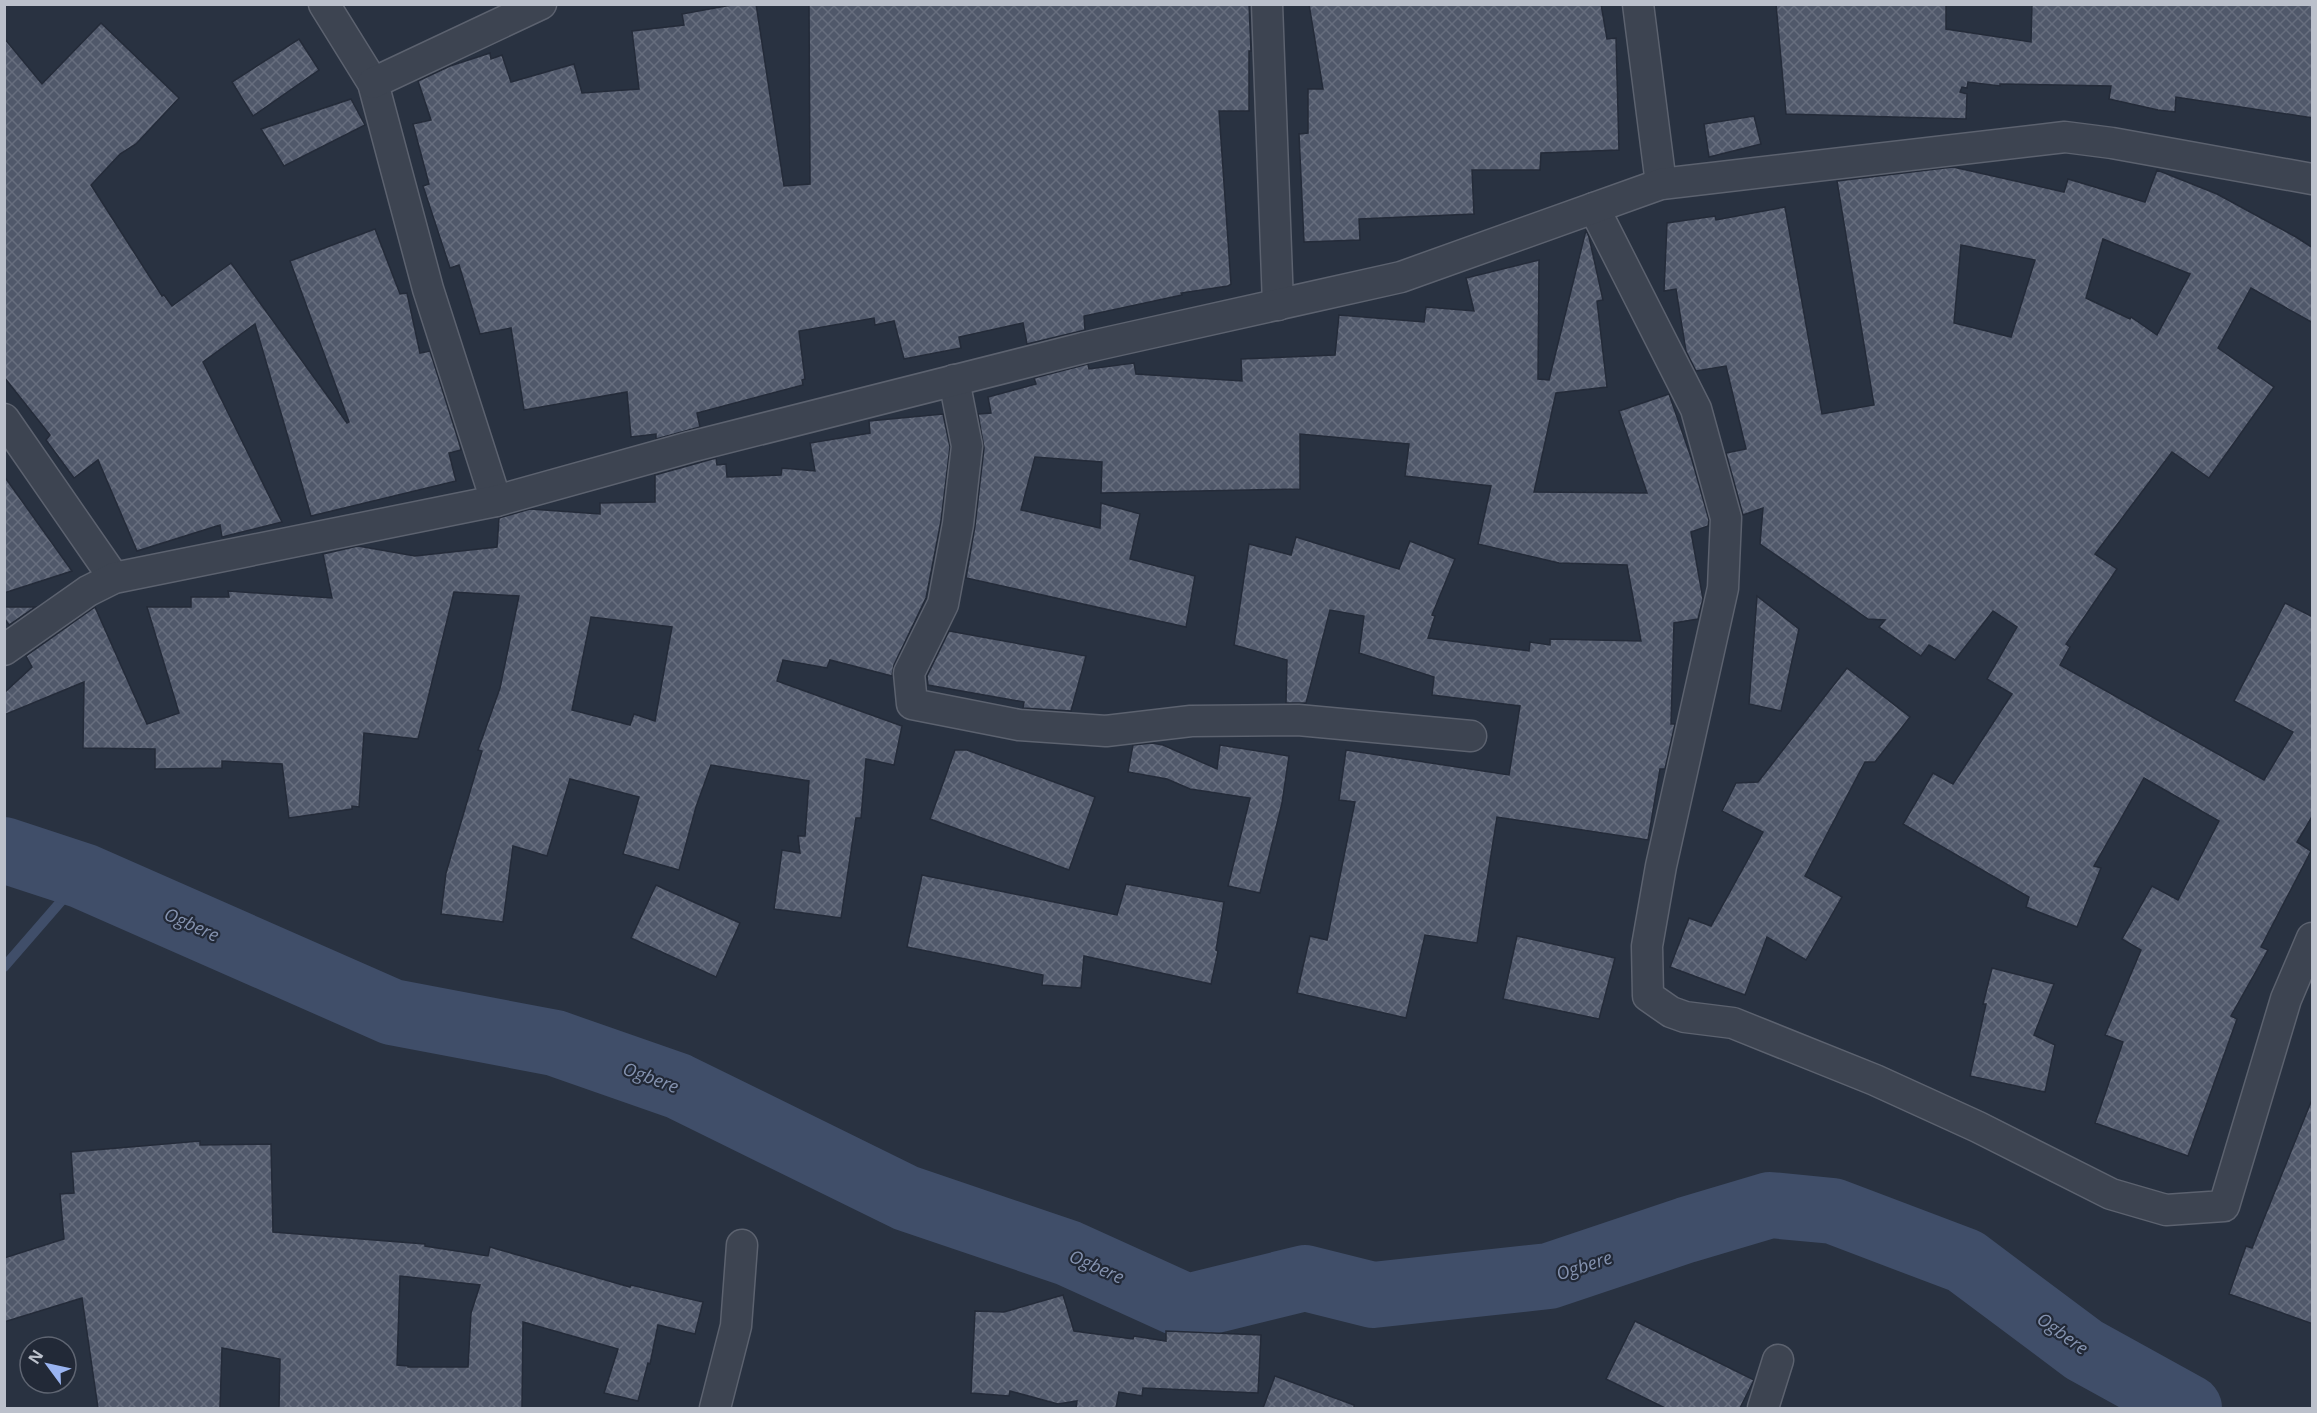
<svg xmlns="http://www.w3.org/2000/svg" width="2317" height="1413" viewBox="0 0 2317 1413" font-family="'Open Sans',sans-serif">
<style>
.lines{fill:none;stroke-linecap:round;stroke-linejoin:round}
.stream{stroke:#404e69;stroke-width:10}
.river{stroke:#404e69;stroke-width:66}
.building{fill:url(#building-cross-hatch);stroke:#242b39;stroke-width:1.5;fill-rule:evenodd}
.street-casing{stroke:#5c626f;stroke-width:33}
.street{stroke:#3d4451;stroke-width:30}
.labels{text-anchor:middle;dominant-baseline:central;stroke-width:4.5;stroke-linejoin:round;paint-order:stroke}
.water-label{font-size:18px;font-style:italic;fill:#8593b0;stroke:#222937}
</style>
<defs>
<pattern id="building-cross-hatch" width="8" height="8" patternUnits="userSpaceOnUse" patternTransform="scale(1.5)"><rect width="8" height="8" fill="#50586a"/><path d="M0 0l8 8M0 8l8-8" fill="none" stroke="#676e7e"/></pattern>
</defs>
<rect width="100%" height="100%" fill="#293241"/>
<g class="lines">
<!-- stream -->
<path class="stream" d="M4,967L83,876"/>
<!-- river -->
<path class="river" d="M4,850L83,876L392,1012L555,1043L678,1086L906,1198L1068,1253L1187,1307L1305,1278L1373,1295L1549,1276L1686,1230L1770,1205L1833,1211L1965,1261L2084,1350L2189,1408"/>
</g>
<!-- building -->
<g class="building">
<path d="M737,4H756L784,186L810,184L809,4H1249L1251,51H1249V111H1219L1231,284L1228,286L1181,293L1182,295L1084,316L1085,330L1027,344L1023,323L959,337L961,348L904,359L894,321L875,325L874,318L799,331L805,379L802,380L803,385L697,413L700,427L656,439V434L631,437L627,392L524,410L511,328L480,334L459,265L450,268L423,186L429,184L413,124L431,120L418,81L450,66L490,53L491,59L502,55L511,82L574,64L582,93L639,89L632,31L684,25L682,14Z"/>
<path d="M1309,4H1601L1607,39L1616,38L1619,150L1541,153L1540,170H1472L1474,214L1359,219L1360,240L1304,242L1299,134L1308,133V89H1323Z"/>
<path d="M1776,4H1946V29L2031,42L2032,4H2313V118L2176,97L2175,112L2158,110L2109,99L2111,86L2000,84V86L1968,82L1967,88L1962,87L1960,92L1967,94L1966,119L1786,114Z"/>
<path d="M101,23L179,98L136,144L120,154L91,185L162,296L164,295L172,306L231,263L347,423L349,422L290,261L375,229L400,294L407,293L420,353L430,351L459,442L461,450L449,453L456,481L311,516L255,324L203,362L282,522L222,537L220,525L137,551L98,460L74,478L46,440L50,435L4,377V38L42,84Z"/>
<path d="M299,39L319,70L253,116L232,82Z"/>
<path d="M351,99L365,125L284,166L261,129Z"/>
<path d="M1754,116L1761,144L1709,157L1704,124Z"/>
<path d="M1953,167L2064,192L2068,179L2145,202L2157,170L2217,194L2296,237L2313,248V323L2251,288L2218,348L2274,387L2209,478L2172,452L2095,554L2117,569L2066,644L2070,647L2060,665L2264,780L2293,732L2234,701L2285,603L2313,617V815L2297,842L2311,851L2261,947L2268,950L2231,1016L2237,1019L2188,1156L2095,1123L2123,1042L2105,1035L2141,950L2122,939L2152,886L2178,900L2219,821L2144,778L2094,866L2101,868L2077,927L2026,907L2029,897L1903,824L1933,773L1953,784L2012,694L1987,679L2017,627L1993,611L1955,660L1929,645L1921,656L1879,627L1885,620L1868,619L1760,544L1763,508L1743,515L1726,453L1746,449L1726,366L1696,371L1686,351L1676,289L1664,291L1667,223L1715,216L1716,220L1785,207L1822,414L1874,405L1837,181ZM2103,239L2190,274L2157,335L2131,317L2130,319L2086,298ZM1961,245L2035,260L2011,337L1954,323Z"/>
<path d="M1586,230L1589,237L1603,300L1597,301L1607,387L1556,393L1534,492L1647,493L1619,411L1669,394L1692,460L1709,520L1708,526L1691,532L1703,599L1698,619L1674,623L1671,724H1675L1665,769H1660L1648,840L1497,817L1477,943L1425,935L1406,1018L1297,993L1310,936L1327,940L1355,802L1339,800L1346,750L1509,775L1520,706L1432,695L1434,677L1359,653L1364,616L1330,610L1306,703H1286L1287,660L1234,645L1249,544L1291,555L1296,537L1399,569L1410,541L1455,559L1432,615L1435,616L1428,638L1529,651L1530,642L1550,645V639L1641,641L1627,565L1559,563L1478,544L1491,486L1405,476L1409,444L1300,434V489L1101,493L1102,462L1035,457L1021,510L1100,528L1101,503L1140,514L1130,559L1195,576L1186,627L966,578L975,526L984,448L978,414L991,413L988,397L1036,384L1034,378L1088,364L1089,369L1134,363L1136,374L1242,381L1241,359L1335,355L1339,315L1424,322L1426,307L1474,311L1466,278L1539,260L1538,379L1549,380Z"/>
<path d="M943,414L950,447L941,521L926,598L894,665L892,676L830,660L827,668L783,660L777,681L902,726L894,765L866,759L861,818H856L841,918L774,909L782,850L800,853L798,836H805L809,781L711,765L696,807L679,870L623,854L639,797L570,779L547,856L513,846L503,922L441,914L446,873L482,751L478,750L500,688L519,596L454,592L418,739L364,733L359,807L352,806V809L289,818L282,764L222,761V768L155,769V749L83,748L84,682L4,715V693L32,667L26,656L95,607L147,724L179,713L147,607H191V597H229L228,591L332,598L323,554L358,546L415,556L497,547L499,518L530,509L600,514V503L655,502V475L716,458L717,465L726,464L727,477L781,475L782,468L815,471L810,443L870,433L869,421ZM591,617L672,627L655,721L634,714L630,725L572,710Z"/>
<path d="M4,476L72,571L4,593Z"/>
<path d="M1757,596L1799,629L1781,711L1749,704Z"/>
<path d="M4,607H35L9,625L4,618Z"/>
<path d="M949,631L1086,656L1071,711L1023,708L1024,702L928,685L927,676Z"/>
<path d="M1847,668L1910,717L1875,762H1865L1805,876L1842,897L1806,960L1767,937L1745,995L1670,967L1689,918L1711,926L1763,832L1722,811L1736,783L1758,782Z"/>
<path d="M1152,743L1163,745L1217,769L1220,745L1289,756L1282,803L1260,893L1228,886L1250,798L1190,789L1167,779L1128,772L1133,745Z"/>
<path d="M955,750H967L1095,797L1069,870L930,819Z"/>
<path d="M922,875L1117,915L1126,884L1224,902L1216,950L1218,951L1211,984L1084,956L1081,988L1042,985L1043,975L907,947Z"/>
<path d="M656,885L740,923L716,977L631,938Z"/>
<path d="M1517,936L1615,958L1599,1019L1503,999Z"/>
<path d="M1992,968L2054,984L2034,1035L2055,1045L2045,1092L1970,1076L1986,1004H1983Z"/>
<path d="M2311,1102H2313V1324L2229,1294L2246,1246L2252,1248Z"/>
<path d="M200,1141V1145L271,1144L273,1232L425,1244V1246L488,1256L490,1247L630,1287L631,1285L703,1302L695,1334L658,1325L650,1364L648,1363L638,1401L604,1393L618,1349L523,1322L522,1408H279L280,1359L222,1348L220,1408H98L82,1298L4,1322V1258L64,1239L60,1194L74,1193L71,1152ZM400,1276L480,1285L471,1313L468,1367H408V1366L397,1365Z"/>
<path d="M1063,1295L1074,1331L1133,1339L1134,1336L1166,1341V1331L1261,1335L1258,1393L1143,1388L1142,1396L1119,1392L1116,1408H1076L1077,1401L1058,1404L1010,1391L1009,1396L971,1393L975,1311L1004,1312Z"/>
<path d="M1635,1321L1754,1380L1740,1408H1665L1606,1379Z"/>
<path d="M1275,1376L1354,1405V1408H1263Z"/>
</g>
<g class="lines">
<defs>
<g id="street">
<path d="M324,4L373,83L428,289L496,501"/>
<path d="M1267,4L1278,305"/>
<path d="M1638,4L1661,184"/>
<path d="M373,83L541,4"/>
<path d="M1594,208L1696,409L1726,518L1723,588L1661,866L1647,946L1648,996L1671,1012L1685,1017L1733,1023L1875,1080L1978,1127L2111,1194L2166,1210L2224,1206L2286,999L2312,938"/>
<path d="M954,380L967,446L958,524L943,604L909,673L912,704L1019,725L1106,731L1191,721L1298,720L1471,736"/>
<path d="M4,419L114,578"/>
<path d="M4,650L88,591L114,578L496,501L690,447L1083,348L1401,277L1661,184L2065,137L2112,143L2312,179"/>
<path d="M715,1408L736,1326L742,1245"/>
<path d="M1763,1408L1778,1360"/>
</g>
</defs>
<!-- street casing -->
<use href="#street" class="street-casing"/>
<!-- street -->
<use href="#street" class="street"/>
</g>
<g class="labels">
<!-- water labels -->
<g class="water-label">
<text transform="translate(192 924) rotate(24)">Ogbere</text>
<text transform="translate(651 1077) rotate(20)">Ogbere</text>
<text transform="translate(1584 1265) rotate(-18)">Ogbere</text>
<text transform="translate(1097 1266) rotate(24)">Ogbere</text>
<text transform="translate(2063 1333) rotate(36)">Ogbere</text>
</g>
</g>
<!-- border -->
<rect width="2317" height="1413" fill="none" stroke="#bbc0cb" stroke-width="12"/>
<!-- north arrow -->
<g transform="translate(48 1365) rotate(303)"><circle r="28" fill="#222937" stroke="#5f6572" stroke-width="1.5"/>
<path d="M0-4.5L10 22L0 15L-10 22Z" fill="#9ab4f1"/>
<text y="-9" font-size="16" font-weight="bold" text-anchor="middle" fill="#bbc0cb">N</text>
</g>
</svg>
